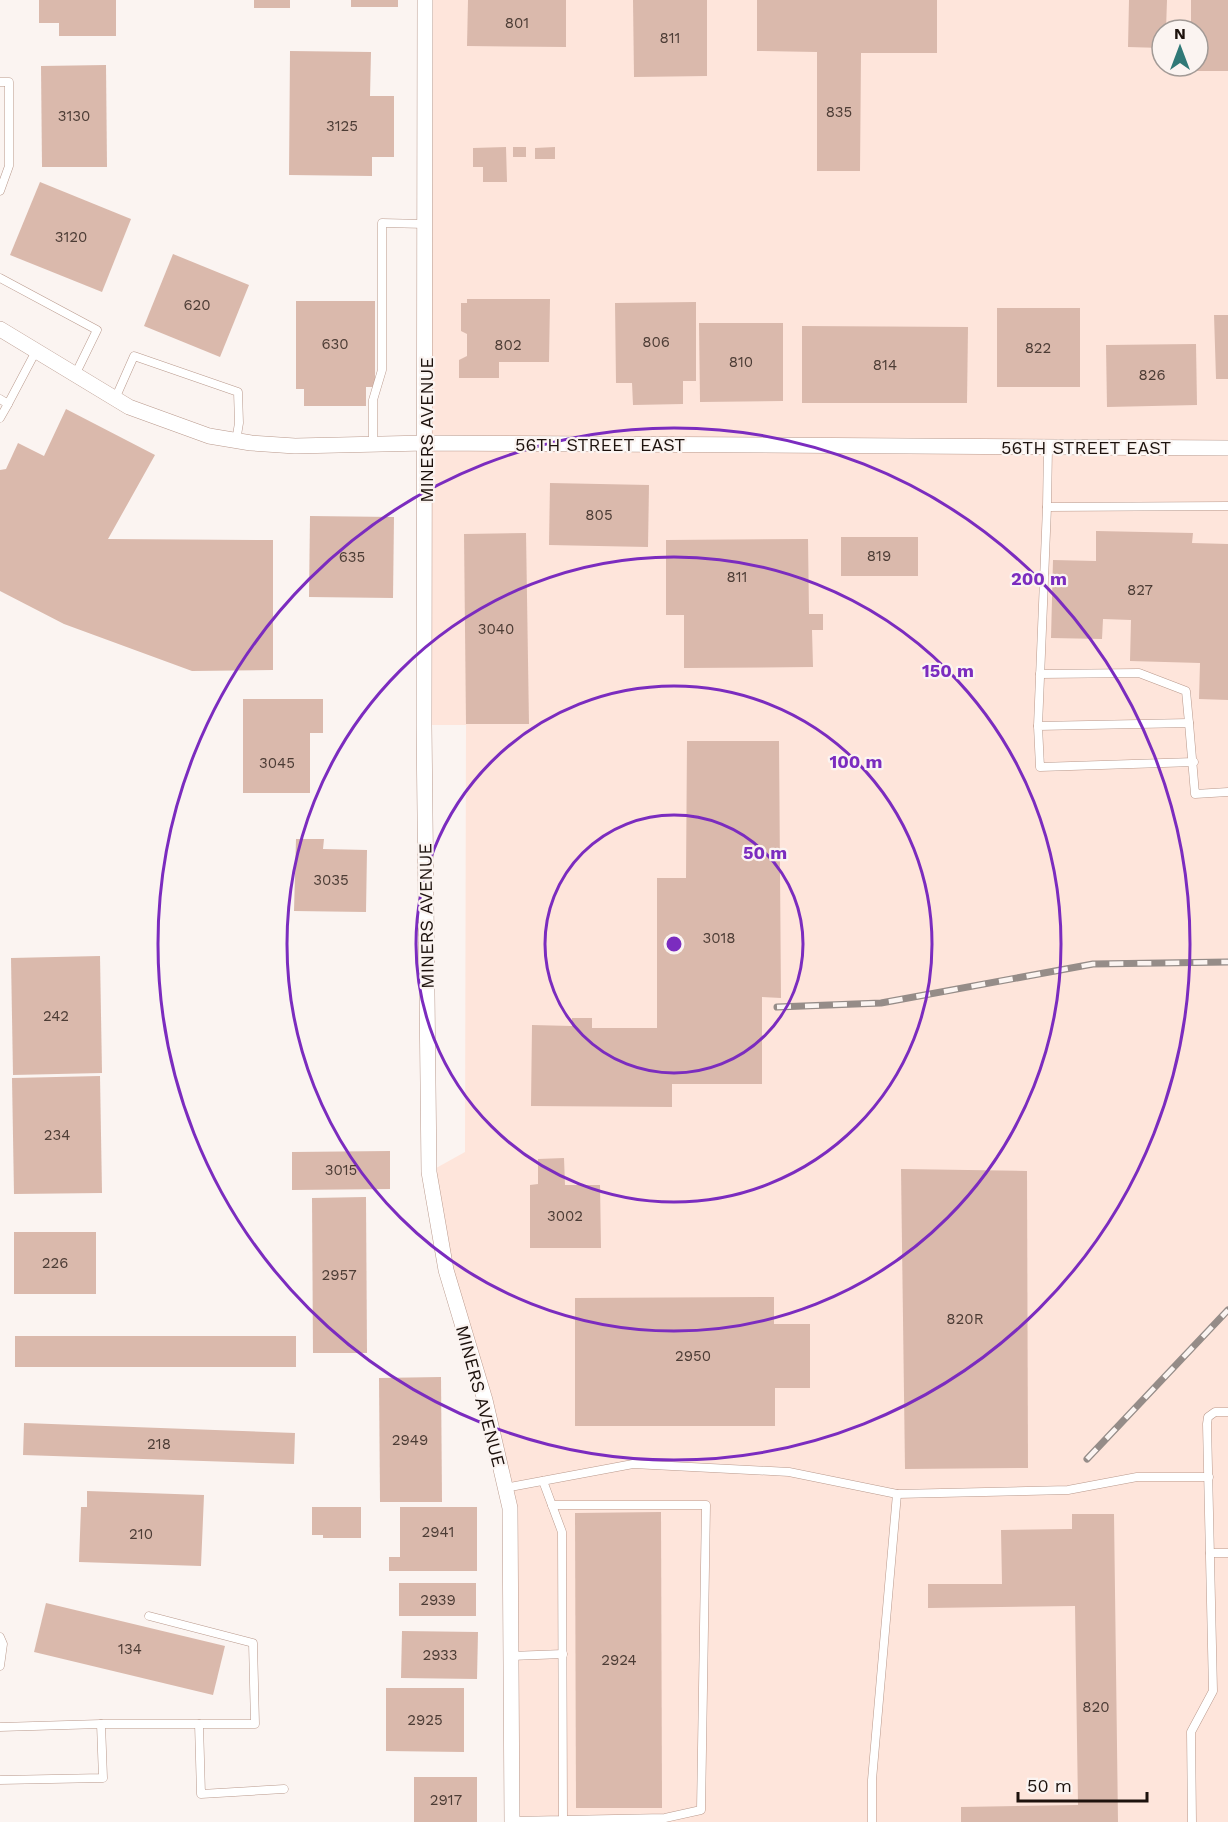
<svg xmlns="http://www.w3.org/2000/svg" width="1228" height="1822" viewBox="0 0 1228 1822" font-family="'Work Sans',sans-serif">
<style>
.built{fill:#fee5db;fill-rule:evenodd}
.building{fill:#dab9ac}
.lines{fill:none;stroke-linecap:round;stroke-linejoin:round}
.lane-casing{stroke:#b9998c;stroke-width:9}
.street-casing{stroke:#b9998c;stroke-width:16}
.lane{stroke:#fff;stroke-width:8}
.street{stroke:#fff;stroke-width:15}
.rail-casing{stroke:#958c88;stroke-width:7}
.rail{stroke:#fbf4f1;stroke-width:4.5;stroke-dasharray:14;stroke-linecap:butt}
.ring{fill:none;stroke:#7b2cbf;stroke-width:3}
.labels{text-anchor:middle;dominant-baseline:central;stroke-width:4.5;stroke-linejoin:round;paint-order:stroke}
.number-label{font-size:15px;fill:#4c3c35}
.street-label{font-size:18px;fill:#1d120d;stroke:#fbf4f1}
.centre{fill:#7b2cbf;stroke:#fbf4f1;stroke-width:3}
.ring-label{font-size:18px;text-anchor:middle;font-weight:bold;fill:#7b2cbf;stroke:#fbf4f1;stroke-width:4.5;stroke-linejoin:round;paint-order:stroke}
</style>
<rect width="100%" height="100%" fill="#fbf4f1"/>
<!-- built -->
<path class="built" d="M425,0H1228V1822H512L510,1508L429,1172L465,1152L466,725H424ZM1162,30H1198V66H1162Z"/>
<!-- building -->
<g class="building">
<path d="M39,0H116V36H59V23H39Z"/>
<rect x="254" y="0" width="36" height="8"/>
<rect x="351" y="0" width="47" height="7"/>
<path d="M468,0H566V47L467,46Z"/>
<path d="M633,0H707V76L634,77Z"/>
<path d="M757,0H937V53H861L860,171H817V52L757,51Z"/>
<path d="M1129,0H1167L1166,30H1162V48L1128,47Z"/>
<path d="M1191,0H1228V71H1191V66H1198V30H1191Z"/>
<path d="M290,51L371,52L370,96H394V157H372V176L289,175Z"/>
<path d="M106,65L107,167H42L41,66Z"/>
<path d="M506,147L507,182H483V167H473V148Z"/>
<rect x="513" y="147" width="13" height="10"/>
<path d="M555,147V159H535V148Z"/>
<path d="M40,182L131,219L102,292L10,255Z"/>
<path d="M173,254L249,285L220,357L144,326Z"/>
<path d="M467,299H550L549,362H499V378H459V360L467,356V334L461,331V303H467Z"/>
<path d="M296,301H375V387H366V406H304V389H296Z"/>
<path d="M696,302V381H683V404L633,405L632,383H616L615,303Z"/>
<rect x="997" y="308" width="83" height="79"/>
<path d="M1214,315H1228V379H1216Z"/>
<path d="M699,323H783V401L700,402Z"/>
<path d="M802,326L968,327L967,403H802Z"/>
<path d="M1196,344L1197,405L1107,407L1106,345Z"/>
<path d="M66,409L155,455L108,539L273,540V670L192,671L64,624L0,591V470L6,469L18,443L44,456Z"/>
<path d="M550,483L649,485L648,547L549,545Z"/>
<path d="M310,516L394,517L393,598L309,597Z"/>
<path d="M1096,531L1193,533L1192,543L1228,544V700L1199,699L1200,663L1130,661L1131,620L1103,619L1102,639L1051,638L1053,560L1096,561Z"/>
<path d="M526,533L529,724H466L464,534Z"/>
<rect x="841" y="537" width="77" height="39"/>
<path d="M808,539L809,614H823V630H812L813,667L684,668V615H666V540Z"/>
<path d="M243,699H323V733H310V793H243Z"/>
<path d="M687,741H779L781,998L762,997V1084H672V1107L531,1106L532,1025L572,1026V1018H592V1028H657V878H686Z"/>
<path d="M296,839H324L323,849L367,850L366,912L294,911Z"/>
<path d="M100,956L102,1073L13,1075L11,958Z"/>
<path d="M100,1076L102,1193L14,1194L12,1078Z"/>
<path d="M390,1151V1189L292,1190V1152Z"/>
<path d="M564,1158L565,1185H600L601,1248H530V1185L538,1184V1159Z"/>
<path d="M901,1169L1027,1171L1028,1468L905,1469Z"/>
<path d="M366,1197L367,1353H313L312,1198Z"/>
<rect x="14" y="1232" width="82" height="62"/>
<path d="M774,1297V1324H810V1388H775V1426H575V1298Z"/>
<rect x="15" y="1336" width="281" height="31"/>
<path d="M441,1377L442,1502H380L379,1378Z"/>
<path d="M24,1423L295,1433L294,1464L23,1455Z"/>
<path d="M87,1491L204,1495L201,1566L79,1562L81,1507H87Z"/>
<path d="M312,1507H361V1538H323V1535H312Z"/>
<path d="M400,1507H477V1571H389V1557H400Z"/>
<path d="M661,1512L662,1808H576L575,1513Z"/>
<path d="M1072,1514H1114L1118,1822H961V1807L1078,1805L1075,1606L928,1608V1584H1002L1001,1530L1072,1529Z"/>
<rect x="399" y="1583" width="77" height="33"/>
<path d="M46,1603L225,1646L213,1695L34,1652Z"/>
<path d="M402,1631L478,1632L477,1679L401,1678Z"/>
<path d="M386,1688H464V1752L386,1751Z"/>
<rect x="414" y="1777" width="63" height="45"/>
</g>
<g class="lines">
<defs>
<g id="lane">
<path d="M0,82H9V166L0,191"/>
<path d="M0,278L97,330L76,373"/>
<path d="M0,399L8,404L36,351"/>
<path d="M115,399L134,356L238,392L239,423L236,441"/>
<path d="M0,418L8,404"/>
<path d="M373,443V400L382,370V223L425,224"/>
<path d="M1048,447L1047,507L1228,506"/>
<path d="M1040,674L1139,673L1186,691L1189,723"/>
<path d="M1038,726L1047,507"/>
<path d="M1194,762L1040,767L1038,726L1189,723L1195,794L1228,792"/>
<path d="M505,1488L633,1464L789,1472L897,1494L1068,1490L1137,1477H1209"/>
<path d="M552,1505H706L701,1810L665,1818L563,1820"/>
<path d="M1210,1553H1228"/>
<path d="M0,1637L3,1644L0,1666"/>
<path d="M511,1656L563,1654"/>
<path d="M101,1724H255L253,1643L149,1616"/>
<path d="M199,1724L201,1794L284,1789"/>
<path d="M0,1727L101,1724L103,1778L0,1780"/>
<path d="M512,1821L563,1820L562,1532L543,1481"/>
<path d="M872,1822V1780L897,1494"/>
<path d="M1192,1822L1191,1732L1213,1691L1207,1424L1208,1417L1215,1412H1228"/>
</g>
<g id="street">
<path d="M425,0L424,725L429,1172L446,1270L485,1400L510,1508L512,1822"/>
<path d="M0,329L129,407L209,436L251,443L295,446L426,443L1228,448"/>
</g>
</defs>
<!-- lane casing -->
<use href="#lane" class="lane-casing"/>
<!-- street casing -->
<use href="#street" class="street-casing"/>
<!-- lane -->
<use href="#lane" class="lane"/>
<!-- street -->
<use href="#street" class="street"/>
<defs>
<g id="rail">
<path d="M777,1007L881,1003L1093,964L1228,962"/>
<path d="M1087,1459L1228,1310"/>
</g>
</defs>
<!-- rail casing -->
<use href="#rail" class="rail-casing"/>
<!-- rail -->
<use href="#rail" class="rail"/>
</g>
<!-- distance rings -->
<g class="ring">
<circle cx="674" cy="944" r="129"/>
<circle cx="674" cy="944" r="258"/>
<circle cx="674" cy="944" r="387"/>
<circle cx="674" cy="944" r="516"/>
</g>
<g class="labels">
<!-- number labels -->
<g class="number-label">
<text x="517" y="23">801</text>
<text x="670" y="38">811</text>
<text x="839" y="112">835</text>
<text x="74" y="116">3130</text>
<text x="342" y="126">3125</text>
<text x="71" y="237">3120</text>
<text x="197" y="305">620</text>
<text x="656" y="342">806</text>
<text x="335" y="344">630</text>
<text x="508" y="345">802</text>
<text x="1038" y="348">822</text>
<text x="741" y="362">810</text>
<text x="885" y="365">814</text>
<text x="1152" y="375">826</text>
<text x="599" y="515">805</text>
<text x="879" y="556">819</text>
<text x="352" y="557">635</text>
<text x="737" y="577">811</text>
<text x="1140" y="590">827</text>
<text x="496" y="629">3040</text>
<text x="277" y="763">3045</text>
<text x="331" y="880">3035</text>
<text x="719" y="938">3018</text>
<text x="56" y="1016">242</text>
<text x="57" y="1135">234</text>
<text x="341" y="1170">3015</text>
<text x="565" y="1216">3002</text>
<text x="55" y="1263">226</text>
<text x="339" y="1275">2957</text>
<text x="965" y="1319">820R</text>
<text x="693" y="1356">2950</text>
<text x="410" y="1440">2949</text>
<text x="159" y="1444">218</text>
<text x="438" y="1532">2941</text>
<text x="141" y="1534">210</text>
<text x="438" y="1600">2939</text>
<text x="130" y="1649">134</text>
<text x="440" y="1655">2933</text>
<text x="619" y="1660">2924</text>
<text x="1096" y="1707">820</text>
<text x="425" y="1720">2925</text>
<text x="446" y="1800">2917</text>
</g>
<!-- street labels -->
<g class="street-label">
<text transform="translate(426 430) rotate(-90)">MINERS AVENUE</text>
<text x="600" y="444">56TH STREET EAST</text>
<text x="1086" y="447">56TH STREET EAST</text>
<text transform="translate(426 916) rotate(-91)">MINERS AVENUE</text>
<text transform="translate(481 1396) rotate(75)">MINERS AVENUE</text>
</g>
</g>
<circle cx="674" cy="944" r="9" class="centre"/>
<g class="ring-label">
<text x="1039" y="585">200 m</text>
<text x="948" y="677">150 m</text>
<text x="856" y="768">100 m</text>
<text x="765" y="859">50 m</text>
</g>
<!-- north arrow -->
<g transform="translate(1180 48)"><circle r="28" fill="#fbf4f1" stroke="#a29a96" stroke-width="1.5"/>
<path d="M0-4.5L10 22L0 15L-10 22Z" fill="#307977"/>
<text y="-9" font-size="16" font-weight="bold" text-anchor="middle" fill="#1d120d">N</text>
</g>
<!-- scale -->
<path d="M1018 1792v9h129v-9" fill="none" stroke="#1d120d" stroke-width="3"/>
<text x="1027" y="1792" font-size="18" fill="#1d120d" stroke="#fbf4f1" stroke-width="4.5" paint-order="stroke">50 m</text>
</svg>
